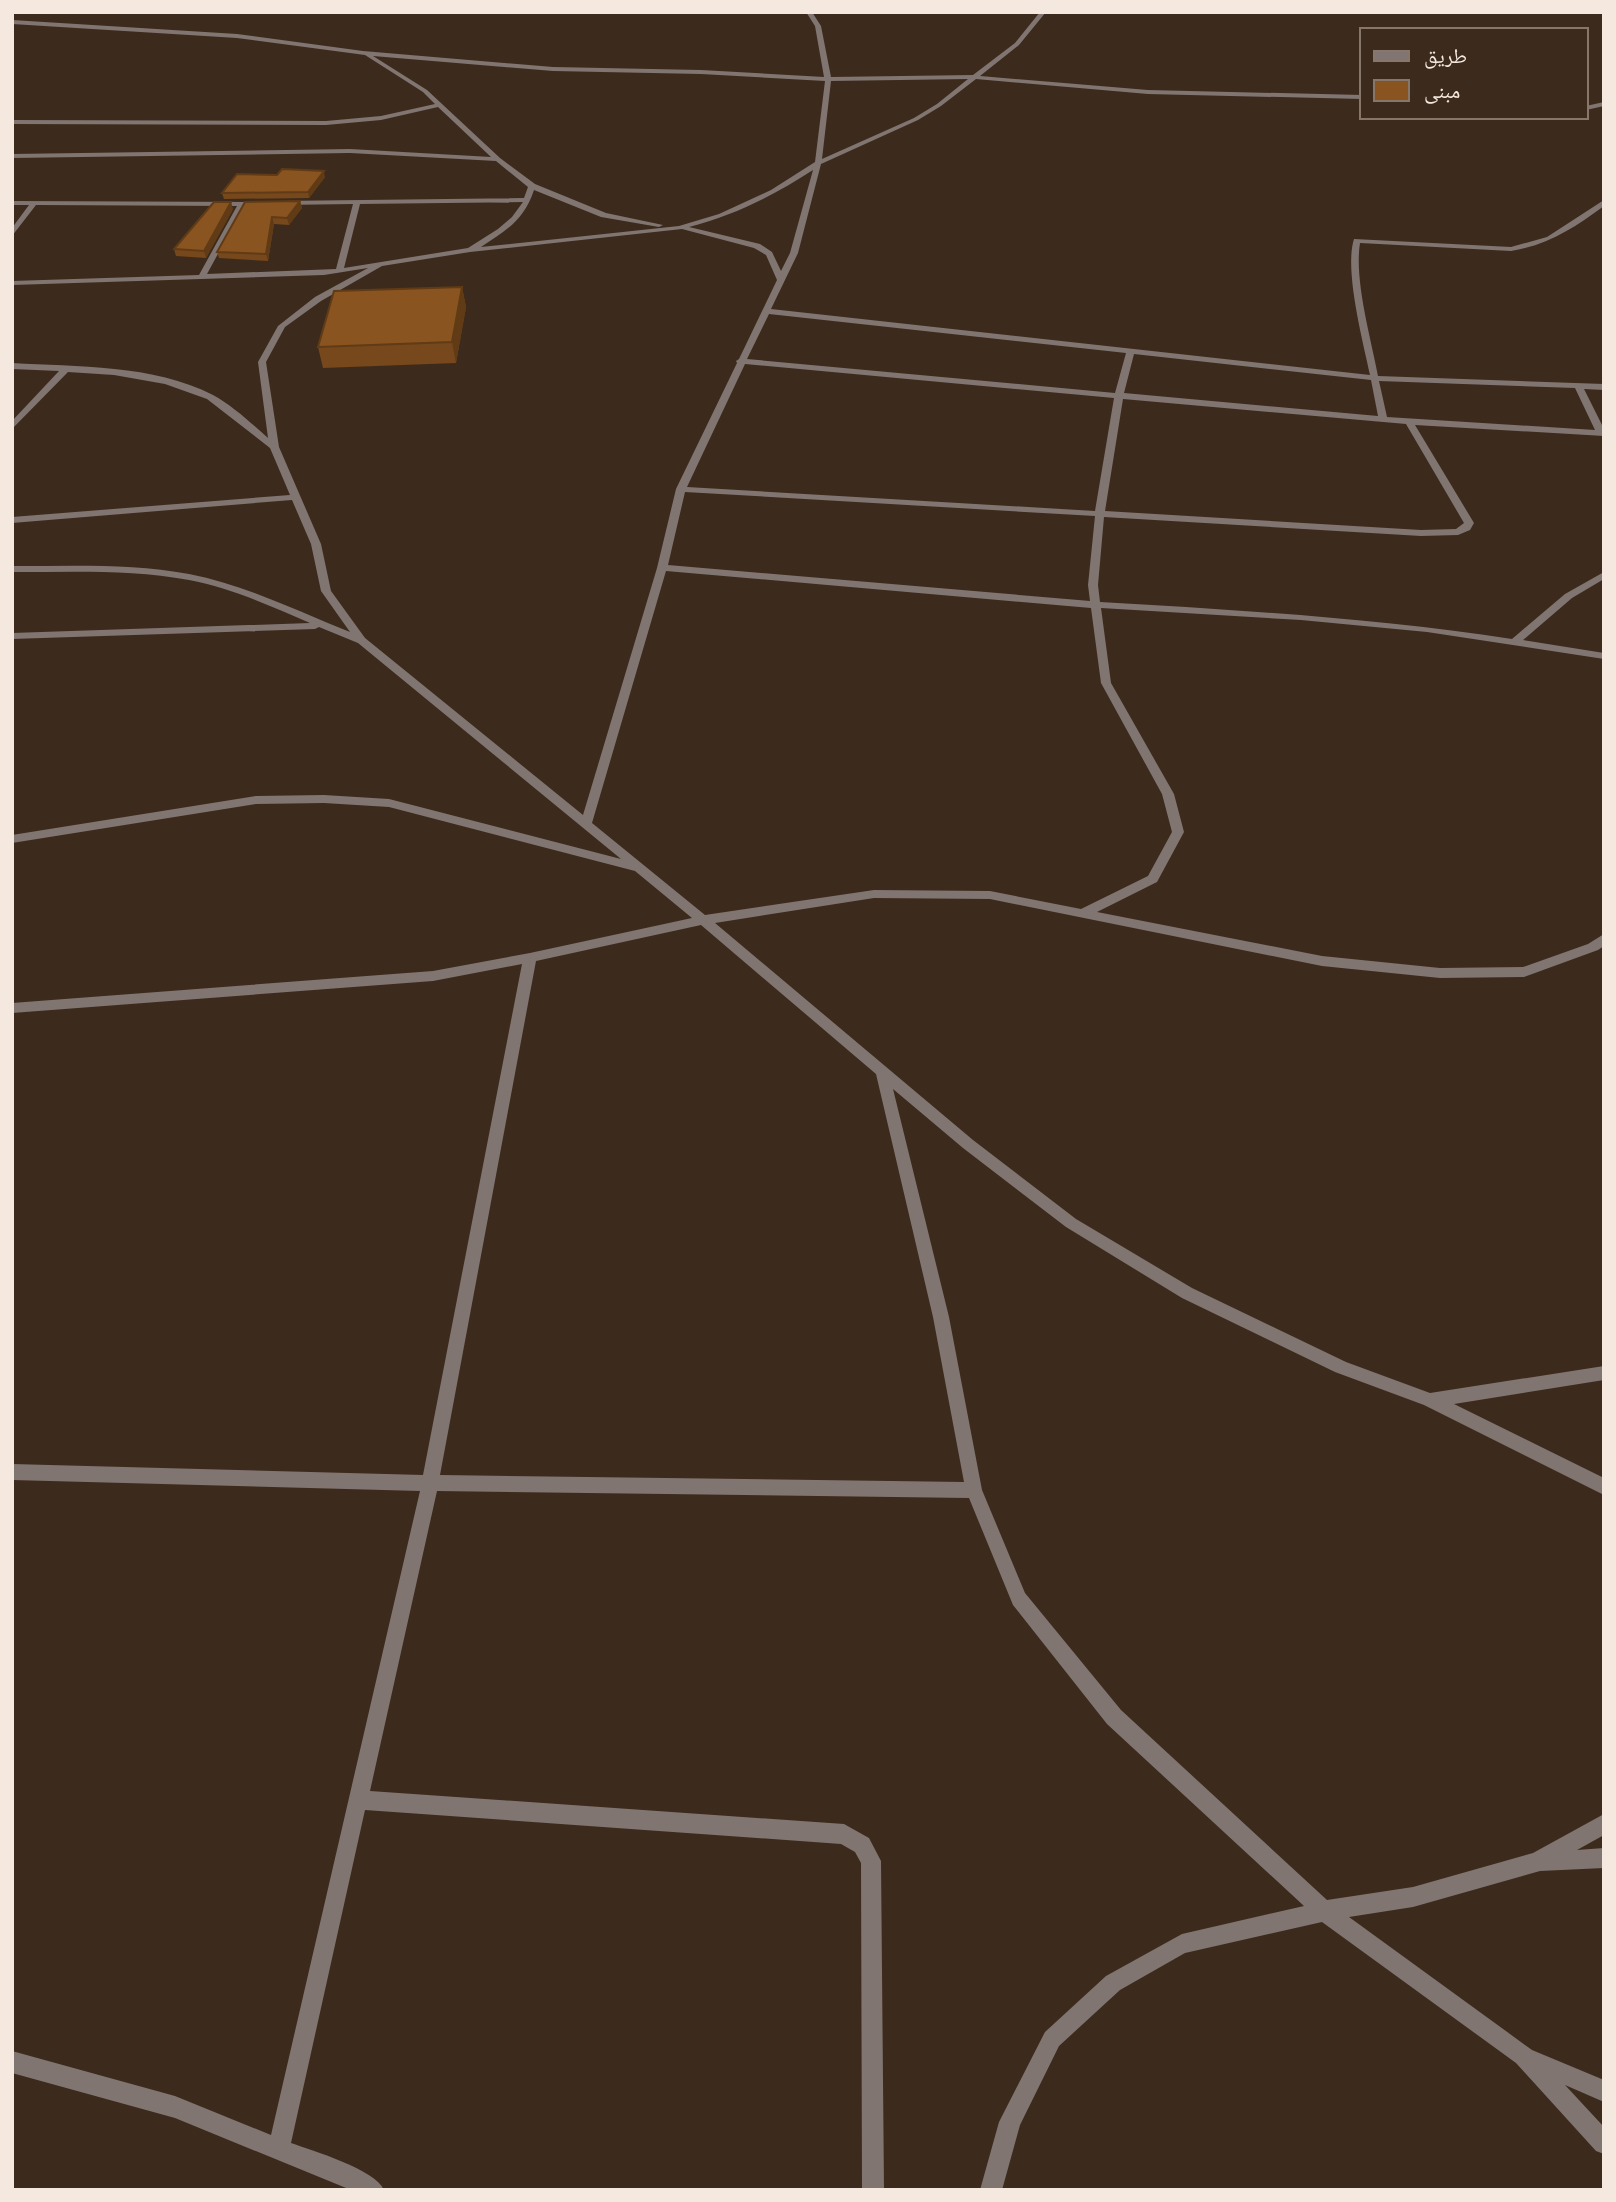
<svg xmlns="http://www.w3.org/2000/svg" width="1616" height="2202" viewBox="0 0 1616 2202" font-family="Poppins,'Noto Naskh Arabic',sans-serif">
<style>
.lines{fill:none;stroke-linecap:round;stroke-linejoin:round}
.minor{fill:#817572;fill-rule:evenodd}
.wall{fill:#76481c}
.shaded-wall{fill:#603b16}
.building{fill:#895420;stroke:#603b16;stroke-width:2}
</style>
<rect width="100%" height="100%" fill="#3c2b1c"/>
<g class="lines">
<!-- minor -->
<g class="minor">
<path d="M806,12H812L821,26L831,77L973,75L1015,43L1040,12H1046L1019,45L980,76L1148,90L1362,95V99L1148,94L976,79L941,106L918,120L821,164L798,253L771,309L1370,375C1363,341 1344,270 1354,239L1511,247L1547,237L1604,200V206C1574,228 1548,245 1511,251L1360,243C1354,280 1371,338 1378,376L1604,384V390L1584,389L1604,429V436L1415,425L1474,523L1470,530L1458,535L1421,536L1104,517L1098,585L1100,602C1238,610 1375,618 1512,639L1565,594L1604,572V579L1572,598L1523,640L1604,653V659L1427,632L1301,620L1101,608L1111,683L1174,794L1184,832L1157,882L1097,912L1322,956L1440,968L1523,967L1588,944L1604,934V946L1598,950L1524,977L1440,978L1322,966L990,899L874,898L715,923L973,1140L1076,1219L1192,1288L1346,1362L1430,1393L1604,1366V1380L1454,1404L1604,1478V1495L1424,1405L1335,1372L1182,1298L1066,1227L963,1148L893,1089L949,1317L982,1490L1025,1593L1121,1710L1327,1900L1413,1887L1533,1853L1604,1814V1835L1577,1850L1604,1848V1868L1540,1871L1413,1907L1349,1917L1532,2050L1604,2080V2102L1565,2085L1604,2127V2154L1596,2151L1516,2063L1322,1922L1185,1953L1120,1990L1059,2046L1020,2125L1002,2190H980L999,2122L1045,2032L1106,1976L1182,1934L1304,1906L1107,1724L1013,1605L969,1498L437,1491L370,1791L844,1824L869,1838L881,1861L884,2190H862L861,1863L855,1852L841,1844L365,1810L291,2143C313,2151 375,2169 384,2190H351L175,2118L12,2073V2051L175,2096L271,2135L420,1491L12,1480V1464L423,1475L522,964L433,981L12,1013V1003L433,971L530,953L692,918L635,871L389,807L324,803L256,804L12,843V835L256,796L324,795L389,799L621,859L358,643L319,627L315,629L12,639V633L310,623C271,606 231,588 189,580C131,569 71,572 12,572V566C71,566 131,563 189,574C246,585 297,611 350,632L321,591L311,544L292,500L12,523V517L290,495L270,448L207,399L165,384L114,375L68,372L12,429V421L59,371L12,369V363C77,367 153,364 213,395C233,406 251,423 268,438L258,362L278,326L315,297L368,268L324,275L12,285V281L199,275L237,206L36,205L12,236V228L29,205H12V201L264,202L265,204L261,206H244L207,274L336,269L353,204L282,205H279V201L524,198L528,187L496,161L350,153L12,158V154L350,149L491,157L438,107L381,120L326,125L12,124V120L326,121L381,116L435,104L423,92L365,55L237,38L12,24V20L237,34L363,51L553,67L701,70L824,77L815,26ZM373,56L553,71L701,74L825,81L815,162L771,190L719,214L679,226L481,247C507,230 524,220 534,190L601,217L659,227L663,225L606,213L535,184L500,158L427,90ZM968,79L937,104L914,118L822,159L831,81ZM813,170L790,253L781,271L772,252L760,244L689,227C735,215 773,196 813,170ZM523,202L512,217L498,229L468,248L344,268L360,204ZM682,229L754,248L766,255L777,280L739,359L736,361L737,363L676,489L657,568L583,815L365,638L331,591L321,544L279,447L266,362L285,327L321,301L382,266L470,252ZM769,314L1126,353L1115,393L747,359ZM1134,354L1371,380L1378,416L1124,393ZM745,364L1114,398L1095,511L687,487ZM1379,381L1575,388L1595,430L1387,417ZM1123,399L1406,424L1464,523L1456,529L1421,530L1105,511ZM685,492L1095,516L1088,585L1090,601L668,565ZM666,571L1091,608L1101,683L1162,794L1172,832L1148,876L1081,909L990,891L874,890L705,915L592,823ZM701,925L876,1074L933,1317L964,1482L440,1475L536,961Z"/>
<path d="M1604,102V106L1586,110V106Z"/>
</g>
</g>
<!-- wall -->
<g class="wall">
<path d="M325,177L309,198L224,199L222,193Z"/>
<path d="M300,201L302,208L289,225L274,224L268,261L219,258L217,252Z"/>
<path d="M233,209L206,258L176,256L174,249Z"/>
<path d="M462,287L466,307L456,363L323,368L318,347Z"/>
</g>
<!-- shaded-wall -->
<g class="shaded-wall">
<path d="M324,171L325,177L309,198L308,192Z"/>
<path d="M300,201L302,208L289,225L287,218Z"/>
<path d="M231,202L233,209L206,258L204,251Z"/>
<path d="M272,217L274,224L268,261L266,254Z"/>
<path d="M462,287L466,307L456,363L452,342Z"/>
</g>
<!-- building -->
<g class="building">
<path d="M282,169L324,171L308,192L222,193L237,174L277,175Z"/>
<path d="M300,201L287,218L272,217L266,254L217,252L245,202Z"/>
<path d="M214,202H231L204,251L174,249Z"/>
<path d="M462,287L452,342L318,347L334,291Z"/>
</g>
<!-- border -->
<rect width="1616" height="2202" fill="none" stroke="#f4e8df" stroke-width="28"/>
<!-- legend -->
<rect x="1360" y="28" width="228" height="91" fill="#3c2b1c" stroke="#86776a" stroke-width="2"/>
<rect x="1374" y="51" width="35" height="10" fill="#817572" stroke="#86776a" stroke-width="2"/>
<text x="1424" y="63" font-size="21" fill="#f4e8df">طريق</text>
<rect x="1374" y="80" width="35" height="21" fill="#895420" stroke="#86776a" stroke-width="2"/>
<text x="1424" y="98" font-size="21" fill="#f4e8df">مبنى</text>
</svg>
